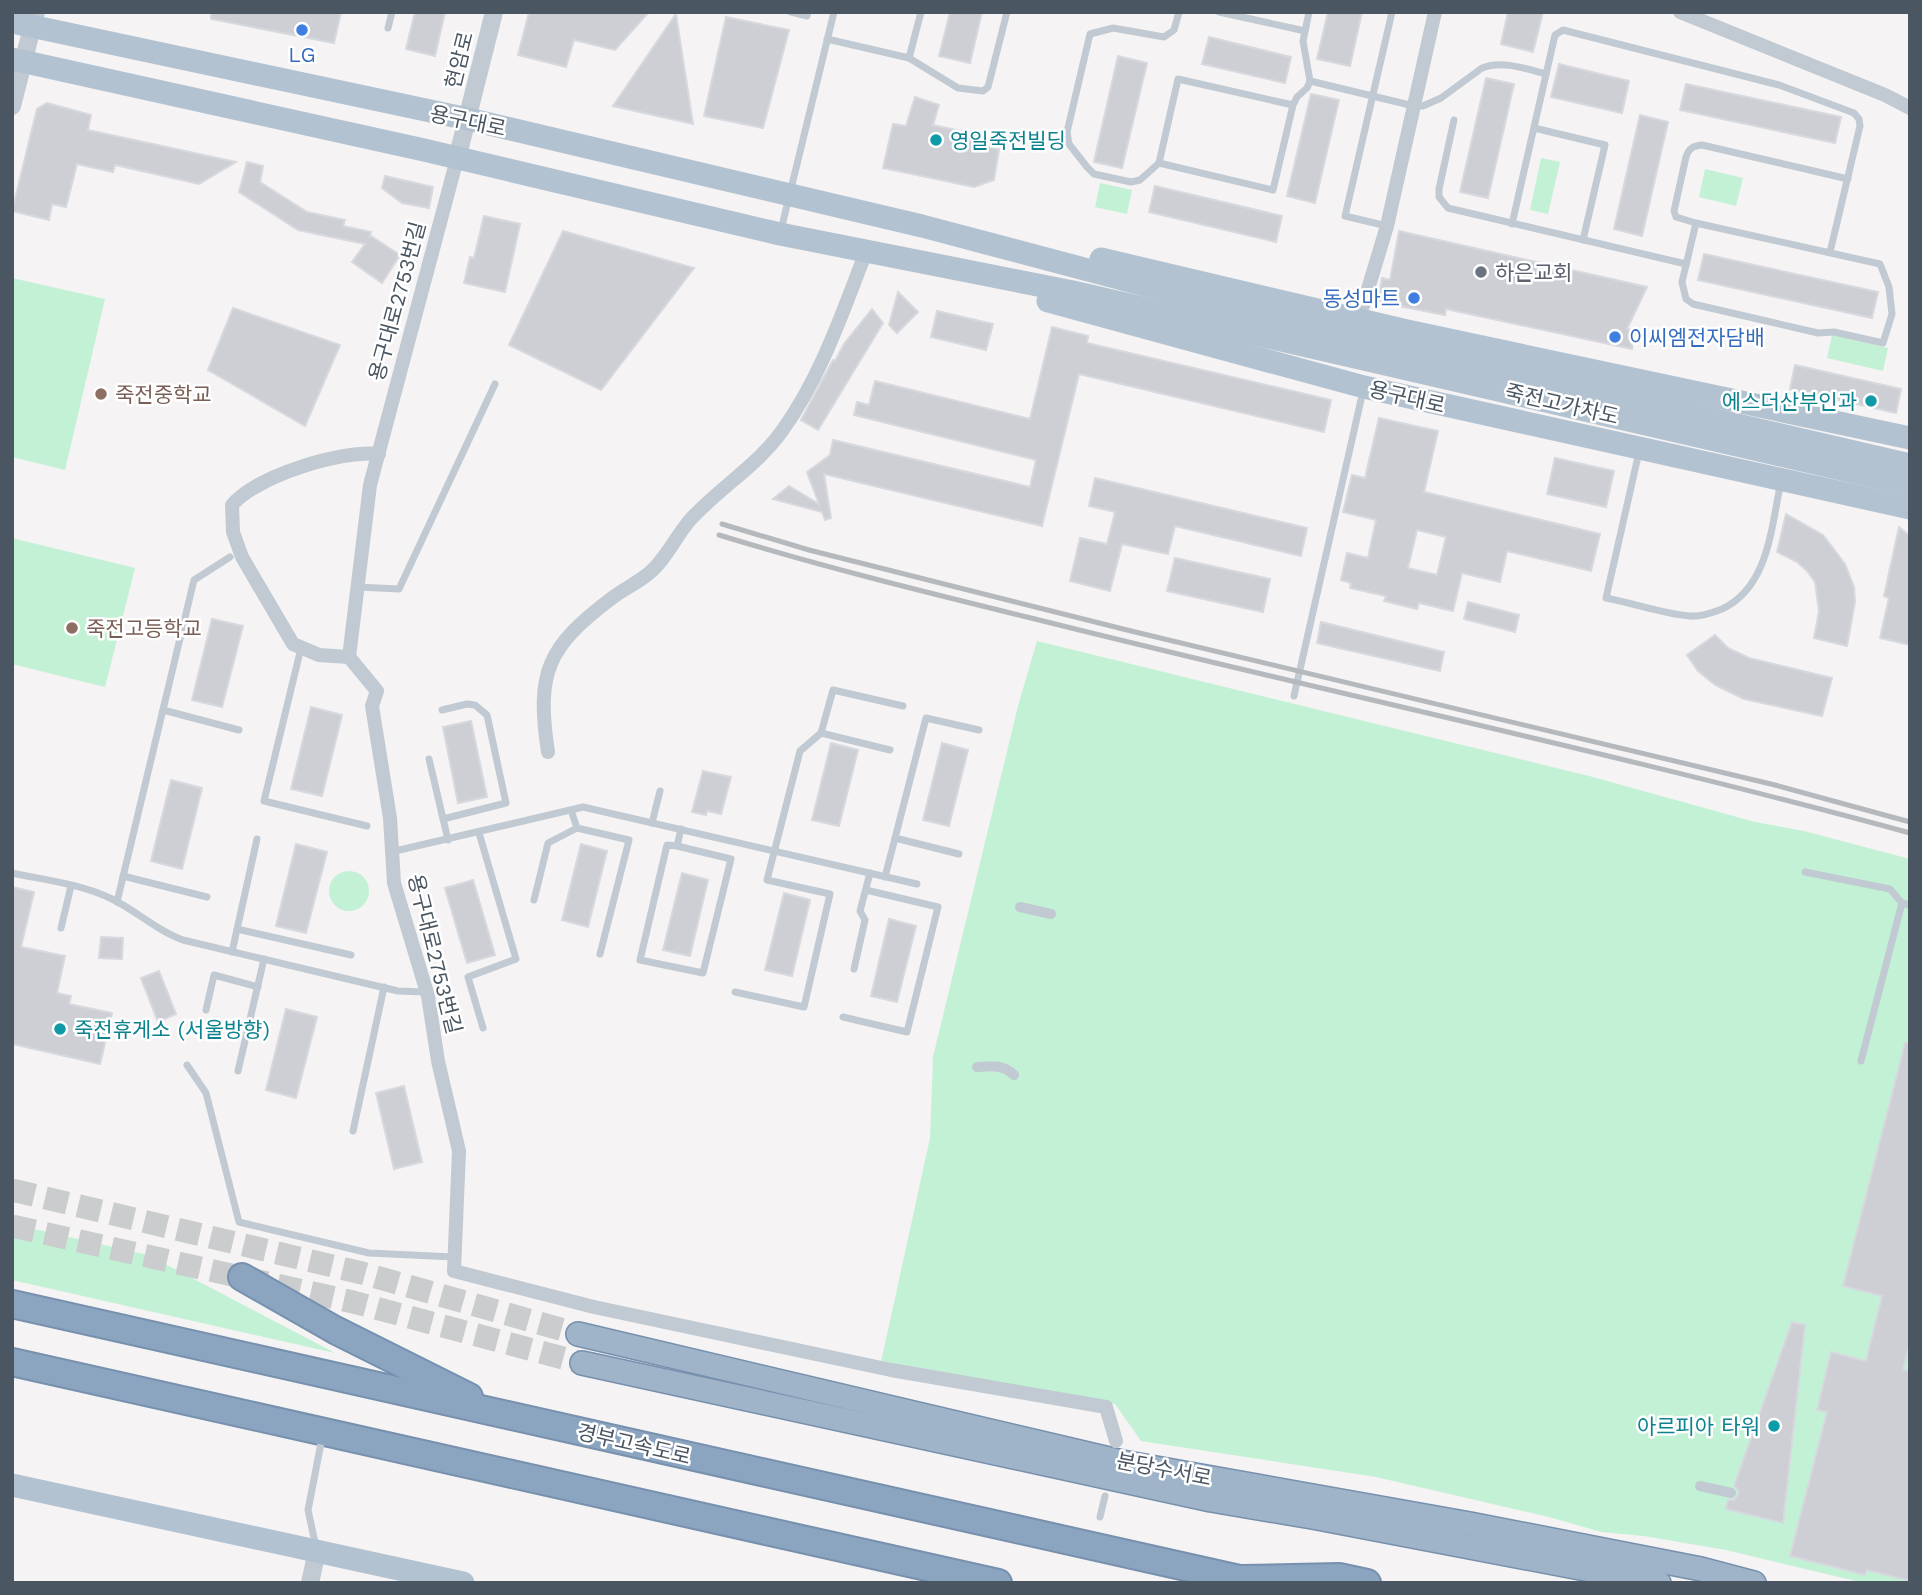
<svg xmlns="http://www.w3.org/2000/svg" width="1922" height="1595" viewBox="0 0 1922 1595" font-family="'Work Sans','Noto Sans KR',sans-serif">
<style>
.green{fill:#c3f1d5}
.building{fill:#cdcfd5;stroke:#d7d9de;stroke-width:2;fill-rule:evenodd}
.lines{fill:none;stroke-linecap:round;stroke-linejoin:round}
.trunk-tunnel{stroke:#caccce;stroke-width:23;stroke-dasharray:23 11;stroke-linecap:butt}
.trunk-casing{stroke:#7690ad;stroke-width:26}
.motorway-casing{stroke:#7690ad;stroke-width:30}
.service{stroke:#c1cad2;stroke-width:7}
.pedestrian{stroke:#c1cad2;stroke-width:10}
.minor{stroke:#c1cad2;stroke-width:14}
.tertiary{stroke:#c1cad2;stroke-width:18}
.primary{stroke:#b3c2d1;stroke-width:23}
.trunk{stroke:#9fb4c9;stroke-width:23}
.motorway{stroke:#8ba5c1;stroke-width:26}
.rail{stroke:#b5b8bd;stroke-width:5}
.shop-dot{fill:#3f7fe0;stroke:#fff;stroke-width:2.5}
.culture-dot{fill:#0f9aa8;stroke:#fff;stroke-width:2.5}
.worship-dot{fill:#6b7280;stroke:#fff;stroke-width:2.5}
.education-dot{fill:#8d6e63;stroke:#fff;stroke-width:2.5}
.labels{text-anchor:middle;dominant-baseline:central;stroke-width:5;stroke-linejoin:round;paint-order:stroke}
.shop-label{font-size:21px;fill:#366cbe;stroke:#fff}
.street-label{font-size:21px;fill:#4a5661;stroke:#fff}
.culture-label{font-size:21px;fill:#0d838f;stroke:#fff;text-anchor:start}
.worship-label{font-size:21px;fill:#5b616d;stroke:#fff;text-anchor:start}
.education-label{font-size:21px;fill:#785e54;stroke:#fff;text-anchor:start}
</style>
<rect width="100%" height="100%" fill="#f5f3f3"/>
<!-- green -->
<g class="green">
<path d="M1541,158L1560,162L1548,214L1530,210Z"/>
<path d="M1705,169L1743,178L1736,206L1699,197Z"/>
<path d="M1100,183L1132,190L1127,214L1095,207Z"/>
<path d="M12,278L105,299L65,470L12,457Z"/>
<path d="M1832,335L1888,348L1883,371L1827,358Z"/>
<path d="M12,538L135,568L105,687L12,664Z"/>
<path d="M1037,641L1589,776L1755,822L1804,831L1910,859V1583H1864L1726,1550L1644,1536L1601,1532L1549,1517L1376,1477L1141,1441L1115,1404L881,1362L930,1138L933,1059L932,1061L1018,706Z"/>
<circle cx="349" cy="891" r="20"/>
<path d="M12,1224L148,1255L335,1353L12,1280Z"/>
</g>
<!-- building -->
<g class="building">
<path d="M211,12H341L334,43L211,19Z"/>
<path d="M415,12H445L435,56L406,49Z"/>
<path d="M529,12H649L615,50L574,40L566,67L518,55Z"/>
<path d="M950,12H982L970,63L939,56Z"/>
<path d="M1328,12H1362L1350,66L1317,59Z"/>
<path d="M1508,12H1543L1533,52L1501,44Z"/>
<path d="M676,14L693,124L613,106Z"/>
<path d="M726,17L789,30L763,128L704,116Z"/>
<path d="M1209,37L1291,57L1285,83L1202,64Z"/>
<path d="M1118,56L1147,63L1122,168L1094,162Z"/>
<path d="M1559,64L1629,81L1622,113L1551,97Z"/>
<path d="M1486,78L1514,84L1488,198L1460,192Z"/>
<path d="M1686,84L1841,117L1835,143L1680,110Z"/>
<path d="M1311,94L1339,100L1315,203L1287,196Z"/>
<path d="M915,97L939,105L933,125L984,136L981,145L999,149L994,180L974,187L883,168L893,124L906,126Z"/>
<path d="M47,103L91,115L88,130L236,162L199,184L115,165L113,172L77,164L66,207L52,204L49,220L12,211L37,109Z"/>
<path d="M1640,115L1668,122L1642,236L1614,229Z"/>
<path d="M247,162L263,166L260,182L307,212L345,220L343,226L371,232L369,238L371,236L400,255L382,283L352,262L365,244L298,230L239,192Z"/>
<path d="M385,176L433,187L429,208L402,203L382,188Z"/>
<path d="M1155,186L1282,216L1276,242L1149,212Z"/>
<path d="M484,216L520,224L505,292L464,283L470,257L474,258Z"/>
<path d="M563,231L694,268L601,390L509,345Z"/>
<path d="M1399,231L1647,287L1627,329L1633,330L1632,349L1446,309L1445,315L1378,302L1382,278L1390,280Z"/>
<path d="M1704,254L1878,292L1872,318L1698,280Z"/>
<path d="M898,292L918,312L897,333L889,325Z"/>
<path d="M233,308L340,345L305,426L208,370Z"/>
<path d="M872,309L883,323L818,430L801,420L833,360L835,361L844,344Z"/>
<path d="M937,311L993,324L986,350L931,337Z"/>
<path d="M1052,327L1088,336L1087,343L1331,400L1324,432L1079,374L1042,526L824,474L831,518L825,520L822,512L773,499L789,486L819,504L807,472L830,455L833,440L1030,487L1036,460L854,415L857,402L869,405L875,381L1030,419Z"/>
<path d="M1795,365L1901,389L1896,413L1790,389Z"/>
<path d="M1379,418L1438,431L1424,492L1600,534L1591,571L1507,551L1500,582L1462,573L1453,611L1419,603L1417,609L1384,601L1386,596L1350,588L1351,583L1341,580L1347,553L1368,558L1376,520L1343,512L1352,475L1365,478ZM1417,530L1446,537L1437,575L1408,568Z"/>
<path d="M1555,458L1614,471L1606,507L1547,494Z"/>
<path d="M1095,478L1307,528L1301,556L1175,526L1168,554L1122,544L1110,591L1070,581L1080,538L1107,544L1115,512L1089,506Z"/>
<path d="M1786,514L1823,535L1845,564L1854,587L1855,602L1847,646L1814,638L1819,611L1815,582L1807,571L1797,562L1777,552Z"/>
<path d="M1899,527L1910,536V645L1880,638L1889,598L1884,596Z"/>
<path d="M1175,558L1270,579L1263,612L1167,591Z"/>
<path d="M1468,602L1519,615L1515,632L1464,619Z"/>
<path d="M212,619L243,626L222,707L192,700Z"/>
<path d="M1321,622L1444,652L1440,671L1317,643Z"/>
<path d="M1715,635L1728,648L1749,658L1832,678L1822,716L1744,699L1715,685L1698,671L1687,655Z"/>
<path d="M311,707L342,715L322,796L291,789Z"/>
<path d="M471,721L487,797L458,803L443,727Z"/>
<path d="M831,743L858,750L839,826L812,820Z"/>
<path d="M942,743L968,750L949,826L923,820Z"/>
<path d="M703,771L731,777L721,814L707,811L706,815L692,812Z"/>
<path d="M171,780L202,788L182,869L151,861Z"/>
<path d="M296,844L327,852L306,933L276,926Z"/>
<path d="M581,844L607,851L588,927L562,920Z"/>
<path d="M682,873L708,880L690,956L663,950Z"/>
<path d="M473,880L495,955L467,963L445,888Z"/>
<path d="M12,887L34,892L21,947L65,956L57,993L71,996L69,1004L112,1013L100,1064L12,1044Z"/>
<path d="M784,893L810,900L792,976L765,970Z"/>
<path d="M889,919L916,926L897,1002L871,996Z"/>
<path d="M101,937L123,938L122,959L99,958Z"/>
<path d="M159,971L176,1014L158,1022L141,978Z"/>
<path d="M286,1009L317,1017L296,1098L266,1090Z"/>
<path d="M1905,1043H1910V1341L1903,1370L1910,1371V1581L1867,1570L1865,1575L1790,1556L1827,1412L1817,1410L1831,1352L1866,1361L1882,1296L1843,1286Z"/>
<path d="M404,1086L422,1162L394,1169L376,1093Z"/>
<path d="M1792,1322L1805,1325L1783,1523L1726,1509L1728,1500H1734L1738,1495V1490L1734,1486Z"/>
</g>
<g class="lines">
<!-- trunk-tunnel -->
<g class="trunk-tunnel">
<path d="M12,1190L362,1273L578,1334"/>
<path d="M12,1226L353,1302L582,1363"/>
</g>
<defs>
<g id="trunk">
<path d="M578,1334L1122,1462L1470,1524L1701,1569L1754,1583"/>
<path d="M582,1363L1211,1500L1312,1517L1659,1583"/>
</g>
<g id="motorway">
<path d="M242,1277L335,1330L469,1397"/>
<path d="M12,1304L1257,1583"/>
<path d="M12,1362L998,1583"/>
<path d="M1242,1579L1339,1577L1367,1583"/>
</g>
</defs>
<!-- trunk casing -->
<use href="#trunk" class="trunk-casing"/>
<!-- motorway casing -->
<use href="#motorway" class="motorway-casing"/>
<!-- service -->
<g class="service">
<path d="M791,12L807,16L808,12"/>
<path d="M1219,12L1305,31"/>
<path d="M388,28L392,12"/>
<path d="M827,39L909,58L958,88L983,91L988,87L1007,12"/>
<path d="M909,58L921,12"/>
<path d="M1310,81L1414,106H1423L1441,98L1482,68C1503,60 1526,69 1546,74"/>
<path d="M1293,105L1178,79L1159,163L1273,190L1293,105L1297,97L1307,88L1310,81L1303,41L1309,12"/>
<path d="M1454,120L1439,189V197L1448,208L1686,264"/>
<path d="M1534,128L1605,145L1583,240"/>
<path d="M1159,163L1140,180L1131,182L1094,174L1087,167L1069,144L1067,132L1090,34L1113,28L1164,37L1174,30L1179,12"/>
<path d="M1696,223L1682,282L1686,299L1693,304L1818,333L1834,332L1883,343L1892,314L1889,287L1880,264L1696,223L1676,217L1674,211L1686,157C1689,148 1693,146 1702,145L1848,179"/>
<path d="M1512,224L1555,35L1563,30L1779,85L1854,113L1859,119L1860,126L1830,252"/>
<path d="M1387,226L1345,216L1392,12"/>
<path d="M781,230L834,12"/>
<path d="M1639,452L1606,598C1633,603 1663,614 1690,616C1701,617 1712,613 1722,609C1769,587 1771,527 1781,482"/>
<path d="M357,587L399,589L495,384"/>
<path d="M301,648L264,801L367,826"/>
<path d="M1294,696L1363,391"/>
<path d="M163,710L239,730"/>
<path d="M442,710L467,704L475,705L487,715L506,803L443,819"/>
<path d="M821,733L890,750"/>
<path d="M429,759L448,840"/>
<path d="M571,810L577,828L629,840L600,954"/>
<path d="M652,823L660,791"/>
<path d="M479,833L516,959L468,977L483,1028"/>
<path d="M895,838L959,854"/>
<path d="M677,846L667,845L640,960L703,973L731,859L677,846L681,829"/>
<path d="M391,852L583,807L917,884"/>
<path d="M1805,872L1890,889L1902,903L1910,905"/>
<path d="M12,873C45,880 82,884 112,899C137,911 157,931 183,940L398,991L424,992L427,995"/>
<path d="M123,876L207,897"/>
<path d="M885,877L926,718L979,730"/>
<path d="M534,900L548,843L577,828"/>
<path d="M117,902L194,580L230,557"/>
<path d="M61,928L71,886"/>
<path d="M237,929L351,955"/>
<path d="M232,952L257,839"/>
<path d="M854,969L865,920L860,911L870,873"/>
<path d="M735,992L804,1007L830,894L767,880L800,751L821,733L833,690L903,706"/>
<path d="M206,1010L214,975L258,987"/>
<path d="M843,1017L907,1032L938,907L866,890"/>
<path d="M1861,1061L1902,903"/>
<path d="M187,1065L206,1093L239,1222L369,1253L454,1257"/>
<path d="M238,1071L264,959"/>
<path d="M353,1131L384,987"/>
<path d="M1100,1517L1105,1496"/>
<path d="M316,1547L308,1510L322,1438"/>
</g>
<!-- pedestrian -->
<g class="pedestrian">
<path d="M1020,907L1051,914"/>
<path d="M977,1067C993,1066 1002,1064 1014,1075"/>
<path d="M1700,1486L1731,1493"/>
</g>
<!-- minor -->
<g class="minor">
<path d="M1680,12L1885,95L1910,108"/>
<path d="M457,159L370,485L349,657L377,691L372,706L390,818L394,883L428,996L438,1061L459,1151L454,1271L594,1307L891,1370L1106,1407L1116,1441"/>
<path d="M1359,319L1387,226L1435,12"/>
<path d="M349,657L319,655L293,644L242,557L233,532L232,505C257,476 340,450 379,454"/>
<path d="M548,752C536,672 547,647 612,598C624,589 637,583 648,574C665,561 676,536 690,520C719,488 757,466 782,431C821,377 842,313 866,252"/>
</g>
<!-- tertiary -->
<g class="tertiary">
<path d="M12,106L36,12"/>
<path d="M457,159L494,12"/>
<path d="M310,1583L317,1551"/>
</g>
<!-- primary -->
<g class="primary">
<path d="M12,22L468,119L922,226L1220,305L1910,465"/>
<path d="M12,59L424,150L780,234L1073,292L1910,485"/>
<path d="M1101,259L1407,331L1910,438"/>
<path d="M1048,301L1364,387L1910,508"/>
<path d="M12,1485L463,1583"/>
</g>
<!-- trunk -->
<use href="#trunk" class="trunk"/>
<!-- motorway -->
<use href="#motorway" class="motorway"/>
<!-- rail -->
<g class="rail">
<path d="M722,524L809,550L1131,631L1775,785L1910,822"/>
<path d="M719,535C823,567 929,593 1035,619C1326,692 1620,754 1910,833"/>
</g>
</g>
<!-- markers -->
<g class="shop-dot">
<circle cx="302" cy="30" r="7"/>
<circle cx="1414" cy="298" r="7"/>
<circle cx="1615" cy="337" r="7"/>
</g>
<g class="culture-dot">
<circle cx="936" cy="140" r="7"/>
<circle cx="1871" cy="401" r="7"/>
<circle cx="60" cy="1029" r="7"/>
<circle cx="1774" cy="1426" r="7"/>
</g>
<circle class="worship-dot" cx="1481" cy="272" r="7"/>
<g class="education-dot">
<circle cx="101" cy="394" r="7"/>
<circle cx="72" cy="628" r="7"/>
</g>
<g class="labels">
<!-- shop labels -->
<g class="shop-label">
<text x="302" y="54">LG</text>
<text x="1400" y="298" text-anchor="end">동성마트</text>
<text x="1629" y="337" text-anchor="start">이씨엠전자담배</text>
</g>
<!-- street labels -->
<g class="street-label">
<text transform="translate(459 60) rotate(-76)">현암로</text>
<text transform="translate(468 121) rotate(12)">용구대로</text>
<text transform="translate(397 301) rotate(-75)">용구대로2753번길</text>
<text transform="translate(1407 397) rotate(13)">용구대로</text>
<text transform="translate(1562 404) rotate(13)">죽전고가차도</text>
<text transform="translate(435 954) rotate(76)">용구대로2753번길</text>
<text transform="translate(634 1444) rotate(13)">경부고속도로</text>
<text transform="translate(1164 1469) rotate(11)">분당수서로</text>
</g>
<!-- culture labels -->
<g class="culture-label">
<text x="950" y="140">영일죽전빌딩</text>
<text x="1857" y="401" text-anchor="end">에스더산부인과</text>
<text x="74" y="1029">죽전휴게소 (서울방향)</text>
<text x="1760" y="1426" text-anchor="end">아르피아 타워</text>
</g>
<!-- worship labels -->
<g class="worship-label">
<text x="1495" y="272">하은교회</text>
</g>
<!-- education labels -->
<g class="education-label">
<text x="115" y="394">죽전중학교</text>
<text x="86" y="628">죽전고등학교</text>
</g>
</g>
<!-- border -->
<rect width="1922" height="1595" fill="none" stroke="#4a5661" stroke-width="28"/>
</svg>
